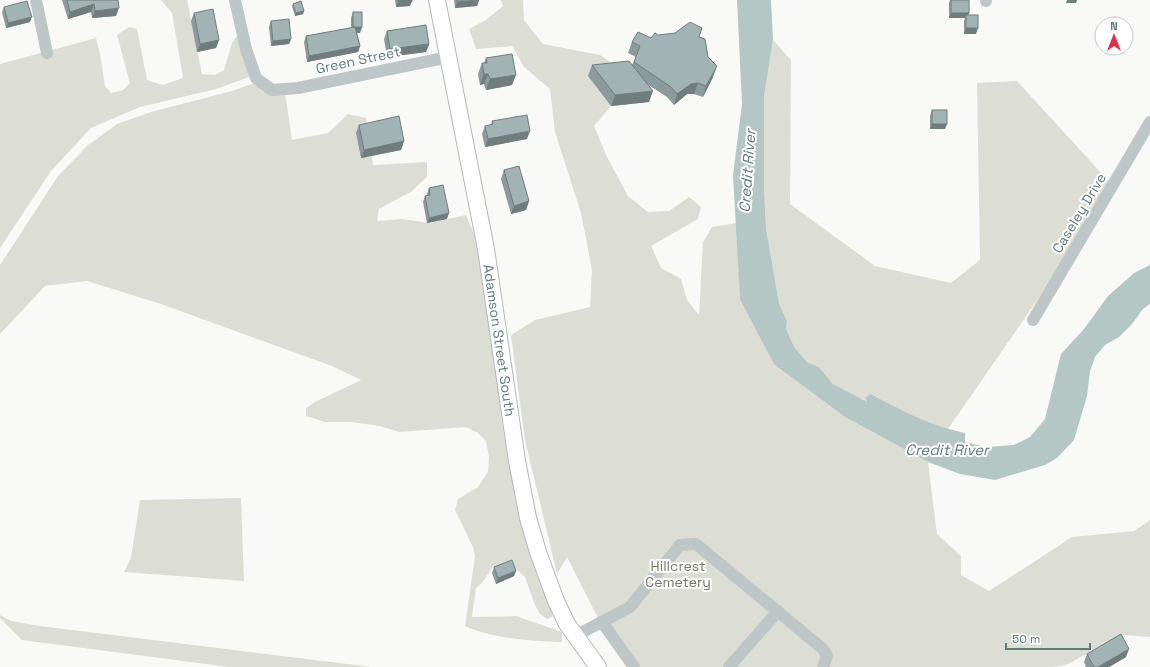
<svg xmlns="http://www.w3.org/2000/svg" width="1150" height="667" viewBox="0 0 1150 667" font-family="'Space Grotesk',sans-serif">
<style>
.green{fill:#dcded6}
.water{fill:#b5c7c5}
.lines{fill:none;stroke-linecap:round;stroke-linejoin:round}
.major-casing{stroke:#b0b9ba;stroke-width:18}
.minor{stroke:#bec6c7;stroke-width:12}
.major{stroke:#fff;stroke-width:16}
.wall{fill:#8b9a9a}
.shaded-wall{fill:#717d7d}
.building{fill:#a2b3b3;stroke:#717d7d}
.labels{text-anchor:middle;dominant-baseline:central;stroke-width:4;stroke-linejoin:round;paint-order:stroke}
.street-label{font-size:14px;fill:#607a7c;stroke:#fff}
.park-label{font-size:14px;fill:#707a64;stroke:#fff}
.water-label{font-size:15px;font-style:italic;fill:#5f7c78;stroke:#fff}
</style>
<rect width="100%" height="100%" fill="#f9f9f7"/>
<!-- green -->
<g class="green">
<path d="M161,0H187L202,74L215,75L224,70L232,43L237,36L252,76L216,89L140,107L91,128L51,171L0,248V64L96,38L100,54L105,86L111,93L123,90L130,83L117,35L129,27L137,29L147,80L163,85L183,78L172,13Z"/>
<path d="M501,0H523L524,20L543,44L600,55L625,72L589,76L611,106L594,126L607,157L628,196L648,212L669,211L689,197L701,207L698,219L651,246L661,268L681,279L687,300L699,315L703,242L712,227L737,223L740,299L845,417L928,462L937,534L961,556V575L989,591L1072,537L1134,531L1150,520V637L1122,635L1066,665L1051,667H630L606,634L567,557L557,574L525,440L511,335L535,320L590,307L592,270L581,213L555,132L550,89L524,67L512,46L476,49L469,29L486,20L503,6Z"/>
<path d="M773,40L791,60L790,204L875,266L951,283L980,260L977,83L1017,81L1115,188L948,429L906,414L872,394L867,403L833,384L819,367L807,362L793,347L786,329L787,321L779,303L766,228L764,186V97Z"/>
<path d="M255,83L285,92L292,140L328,133L348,114L366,118L373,165L427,162V177L412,191L379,209L377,221L402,219L430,223L466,215L475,237L489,321L503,428L515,495L530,552L553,613L552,617L547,619L540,614L535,605L525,577L508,562L493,567L482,583L476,588L472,617L516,616L562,632V642C530,641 495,639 465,626L475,556L473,547L455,510L458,499L478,487L488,472L489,456L486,441L478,433L466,427L399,432L380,426L351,422H325L306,416V408L315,402L361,380L332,366L161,304L87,281L45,286L0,334V265L58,176L88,145L117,124L151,112L232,91Z"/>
<path d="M241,498L244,581L124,572L131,558L140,500Z"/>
<path d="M0,615L11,621L40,626L371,667H229L22,640L0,618Z"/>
</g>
<!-- water -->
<path class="water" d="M737,0H771L773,40L764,97V186L766,228L779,303L787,321L786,329L794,347L807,362L819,367L833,384L867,402L866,397L871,394C902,411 931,426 965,433V442L986,447L1014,445L1030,437L1045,419L1061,354L1084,329L1108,296L1134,273L1150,265V304L1143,309L1132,324L1119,337L1105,345L1095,357L1090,371L1087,396L1074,440L1057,458L1045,465L995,480L960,474L928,462L845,417L774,364L740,299L733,175L742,104Z"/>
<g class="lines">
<defs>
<g id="major">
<path id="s1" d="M437,0L486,249L517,461L528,518L538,552L556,601L567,624L598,667"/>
</g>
</defs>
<!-- major casing -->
<use href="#major" class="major-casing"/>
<!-- minor -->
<g class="minor">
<path d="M36,0L47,53"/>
<path d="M235,0L246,49L256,78L272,90L298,88L449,57"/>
<path d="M986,0V1"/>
<path d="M1033,320L1150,122"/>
<path d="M602,622L634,667"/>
<path d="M575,636L630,607L680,545L696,544L823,649L827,656L823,667"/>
<path d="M729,667L778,611"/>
</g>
<!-- major -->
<use href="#major" class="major"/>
</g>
<!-- wall -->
<g class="wall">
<path d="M62,0H118L116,16L92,18L91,12L68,19Z"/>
<path d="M395,0H412L410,6L396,7Z"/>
<path d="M454,0H479L477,6L455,8Z"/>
<path d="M950,0H969V13L968,15L976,34H964V21L965,18H949V3Z"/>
<path d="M293,4L304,11L303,14L295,16L292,6Z"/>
<path d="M4,7L30,22L6,28L2,12Z"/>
<path d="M353,12L360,33H357L360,46L358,52L307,62L304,42L306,36L351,28V18Z"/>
<path d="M194,13L219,40L216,48L197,52L191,21Z"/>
<path d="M271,21L291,39L289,44L271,46L269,27Z"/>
<path d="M387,31L429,44L426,52L387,57L384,39Z"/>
<path d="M658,35L699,37L708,57L713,77L703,97L694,94H687L674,105L667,97L647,84L649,102L611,106L588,76L592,65H632L636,57L628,53L632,42L651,38Z"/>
<path d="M486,58L512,85L486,90L484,84L480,85L478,74L482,63H484Z"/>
<path d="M932,110L945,129H930V116Z"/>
<path d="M492,121L527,139L485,147L482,134L485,126L491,125Z"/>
<path d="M359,125L404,141L401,150L361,158L356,133Z"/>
<path d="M504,170L529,201L526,210L511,214L501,179Z"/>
<path d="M429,188L447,219L427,223L423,202L425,196H427V194Z"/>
<path d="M494,567L516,571L514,576L496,584L492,573Z"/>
<path d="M1087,654L1126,657L1109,667H1086L1084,662Z"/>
</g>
<!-- shaded-wall -->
<g class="shaded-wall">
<path d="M479,0L477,6L455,8L457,2Z"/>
<path d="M1067,0H1077L1076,3H1066Z"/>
<path d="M398,1H412L410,6L396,7Z"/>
<path d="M94,4L91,12L68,19L70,12Z"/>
<path d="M119,8L116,16L92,18L95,11Z"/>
<path d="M304,11L303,14L295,16L296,13Z"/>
<path d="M951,13H969L967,18L966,15L965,18H949Z"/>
<path d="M32,17L30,22L6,28L8,23Z"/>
<path d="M353,27H362L360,33H351Z"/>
<path d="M966,28H978L976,34H964Z"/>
<path d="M291,39L289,44L271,46L273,41Z"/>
<path d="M219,40L216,48L197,52L200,44Z"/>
<path d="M429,44L426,52L387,57L390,49Z"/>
<path d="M360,46L358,52L307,62L309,56Z"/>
<path d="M717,66L713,77L703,97L706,86Z"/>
<path d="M484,74H488L484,84L480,85Z"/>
<path d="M516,75L512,85L486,90L490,79Z"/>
<path d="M698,83L694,94H687L674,105L677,94L691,84Z"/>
<path d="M653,91L649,102L611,106L615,95Z"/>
<path d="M932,124H947L945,129H930Z"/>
<path d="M530,131L527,139L485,147L488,139Z"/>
<path d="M404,141L401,150L361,158L364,150Z"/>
<path d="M529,201L526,210L511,214L514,206Z"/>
<path d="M449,213L447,219L427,223L429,218Z"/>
<path d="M516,571L514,576L496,584L498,578Z"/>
<path d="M1129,649L1126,657L1109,667H1098Z"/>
</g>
<!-- building -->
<g class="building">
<path d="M67,0H118L119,8L95,11L94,4L70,12Z"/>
<rect x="398" y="0" width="14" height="1"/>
<path d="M457,0H479L457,2Z"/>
<rect x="951" y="0" width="18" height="13"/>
<path d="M27,1L32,17L8,23L4,7Z"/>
<path d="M301,1L304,11L296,13L293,4Z"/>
<path d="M213,9L219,40L200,44L194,13Z"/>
<rect x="353" y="12" width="9" height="15"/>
<rect x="966" y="15" width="12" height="13"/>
<path d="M289,19L291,39L273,41L271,21Z"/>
<path d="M690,22L702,28L699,37L705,39L708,57L717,66L706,86L698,83L691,84L677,94L671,87L634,62L640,46L632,42L638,32L651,38L655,33L658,35L675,33Z"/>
<path d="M426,25L429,44L390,49L387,31Z"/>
<path d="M355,27L360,46L309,56L306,36Z"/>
<path d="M512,54L516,75L490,79L488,74H484L482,63H487L486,58Z"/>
<path d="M629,61L653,91L615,95L592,65Z"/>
<rect x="932" y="110" width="15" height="14"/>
<path d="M527,115L530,131L488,139L485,126L493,124L492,121Z"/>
<path d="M399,116L404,141L364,150L359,125Z"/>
<path d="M519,166L529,201L514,206L504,170Z"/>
<path d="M443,185L449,213L429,218L425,196L430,195L429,188Z"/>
<path d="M512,560L516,571L498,578L494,567Z"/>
<path d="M1121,634L1129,649L1098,667H1094L1087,654Z"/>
</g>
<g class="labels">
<!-- street labels -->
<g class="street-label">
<text transform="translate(358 60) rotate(-12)">Green Street</text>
<text transform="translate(1079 213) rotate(-59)">Caseley Drive</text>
<text stroke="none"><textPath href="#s1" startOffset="346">Adamson Street South</textPath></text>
</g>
<!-- park labels -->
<g class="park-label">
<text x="678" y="566">Hillcrest<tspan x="678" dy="16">Cemetery</tspan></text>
</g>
<!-- water labels -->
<g class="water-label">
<text transform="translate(747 171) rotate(-86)">Credit River</text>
<text x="947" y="449">Credit River</text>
</g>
</g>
<!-- north arrow -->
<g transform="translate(1114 36)"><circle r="19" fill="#ffffff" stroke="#bfcacb"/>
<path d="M0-3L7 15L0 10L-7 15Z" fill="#e32e49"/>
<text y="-6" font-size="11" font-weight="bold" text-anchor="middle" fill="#607a7c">N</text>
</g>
<!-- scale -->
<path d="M1006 643v6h84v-6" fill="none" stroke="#607a7c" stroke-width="2"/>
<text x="1012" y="643" font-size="12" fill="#607a7c" stroke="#ffffff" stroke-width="3" paint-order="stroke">50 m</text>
</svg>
